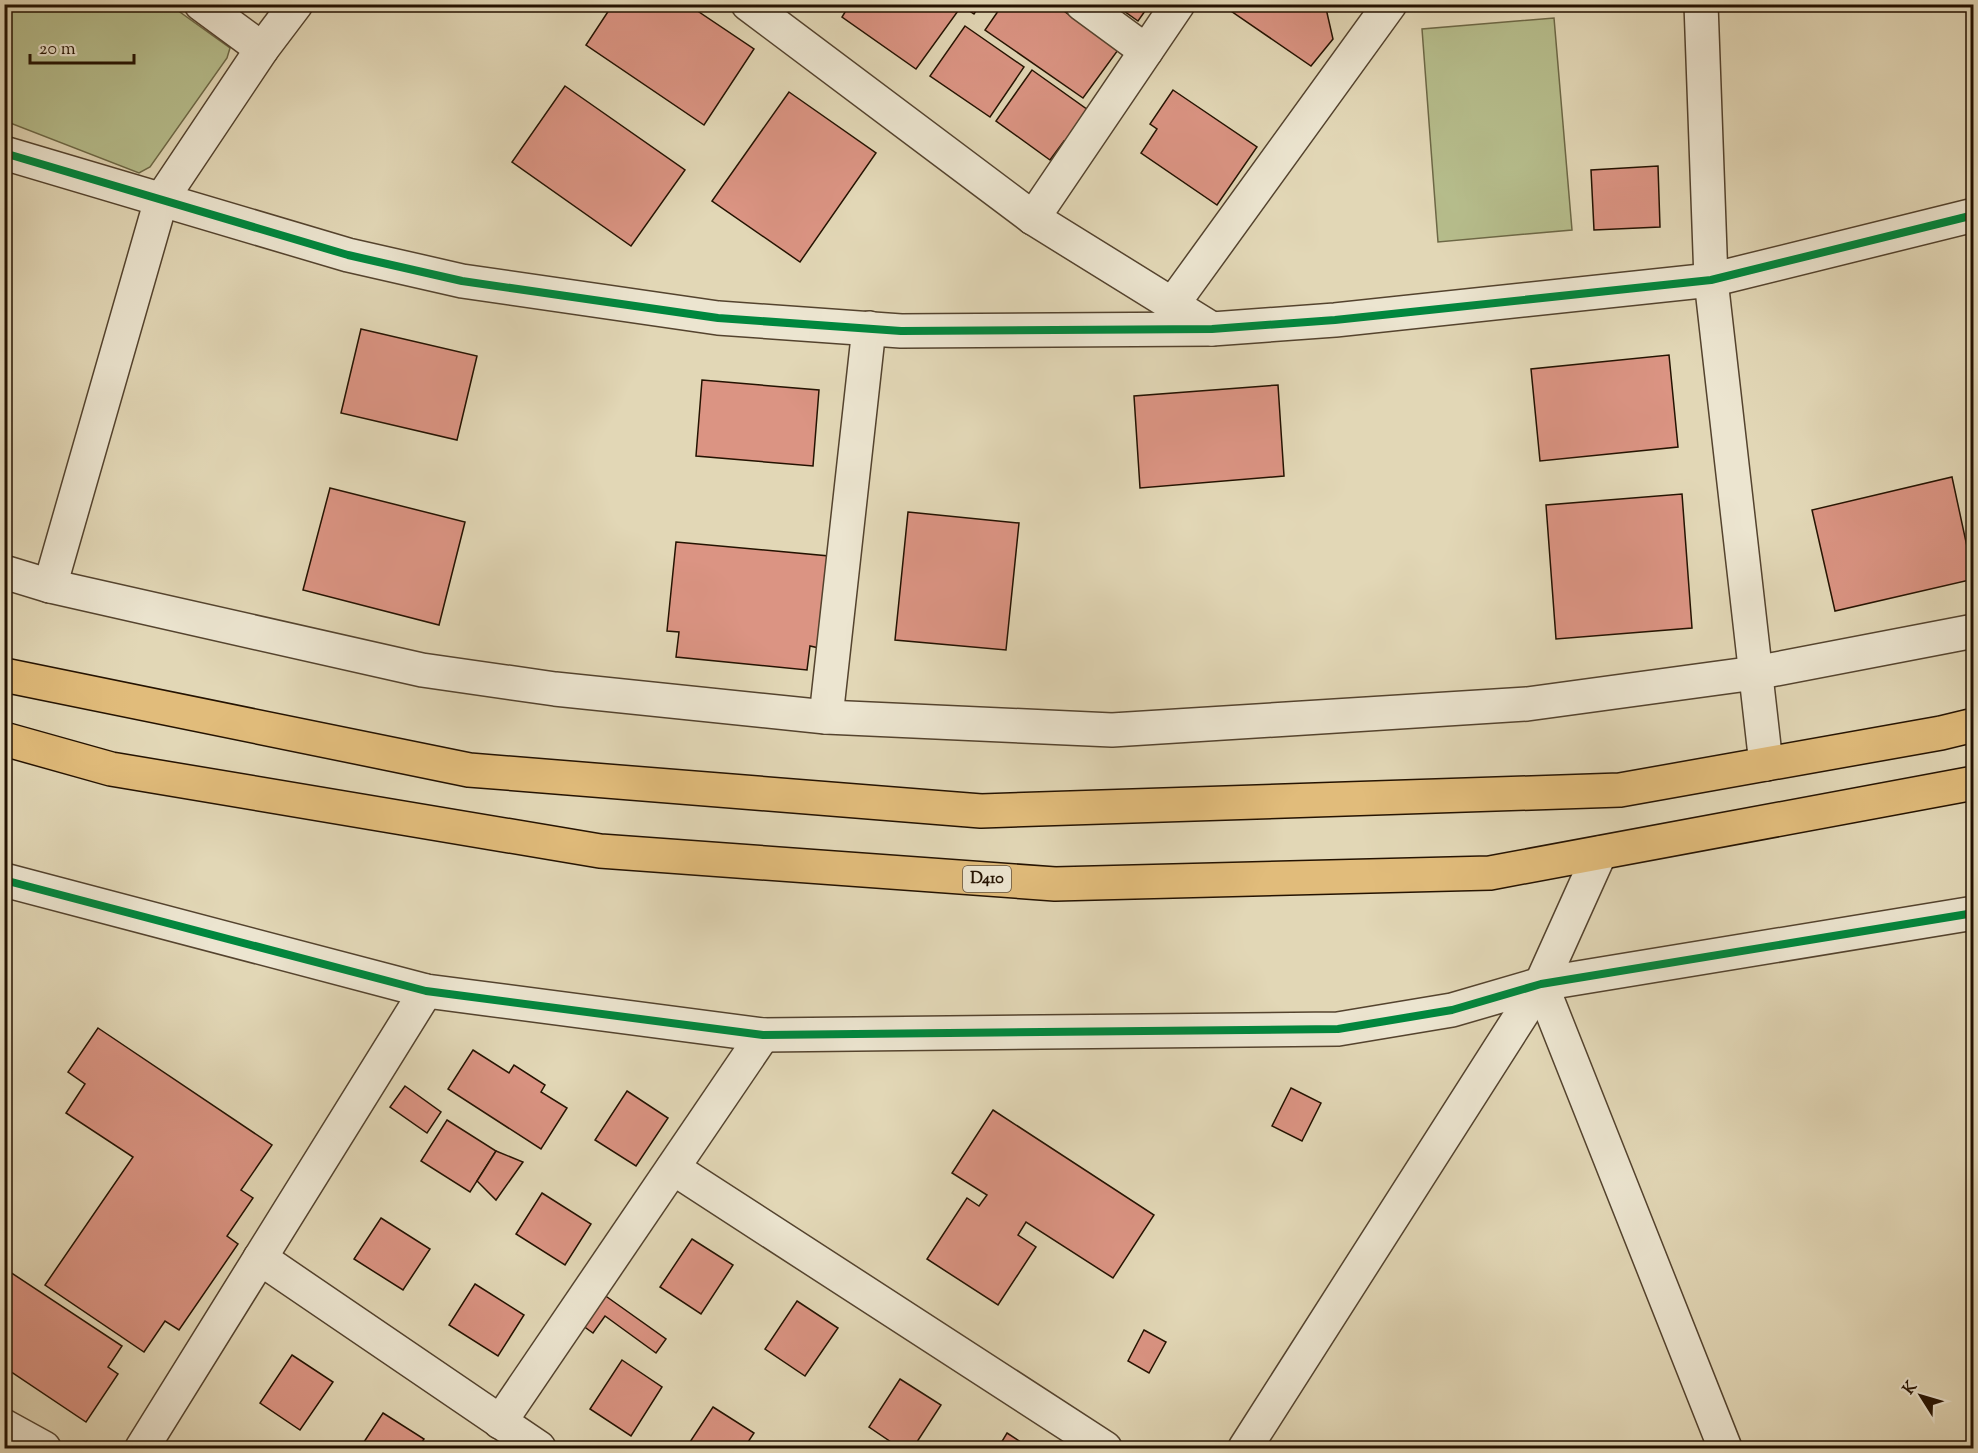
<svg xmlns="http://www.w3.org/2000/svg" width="1978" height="1453" viewBox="0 0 1978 1453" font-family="'Sorts Mill Goudy',serif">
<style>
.green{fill:#b6bd8c;stroke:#6d6846;stroke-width:1.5}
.building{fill:#db9483;stroke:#241201;stroke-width:1.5}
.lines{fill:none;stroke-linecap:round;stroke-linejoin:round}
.minor-casing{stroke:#54432e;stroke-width:36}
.highway-casing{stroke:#241201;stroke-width:36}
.minor{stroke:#ece5d0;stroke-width:33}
.highway{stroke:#e1bc7b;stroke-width:33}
.cycleway-casing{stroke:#ece5d0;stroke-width:11}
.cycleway{stroke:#00873e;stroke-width:8}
.labels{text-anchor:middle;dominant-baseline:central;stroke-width:5;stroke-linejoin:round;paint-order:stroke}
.shield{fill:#ece5d0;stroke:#60513f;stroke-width:1.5}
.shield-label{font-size:16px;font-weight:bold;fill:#241201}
</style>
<rect width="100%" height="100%" fill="#e2d7b6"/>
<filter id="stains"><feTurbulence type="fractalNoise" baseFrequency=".00333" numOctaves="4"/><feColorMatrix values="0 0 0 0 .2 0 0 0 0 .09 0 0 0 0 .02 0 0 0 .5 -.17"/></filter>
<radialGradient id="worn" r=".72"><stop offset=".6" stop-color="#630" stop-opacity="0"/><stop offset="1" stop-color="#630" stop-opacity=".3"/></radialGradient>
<!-- green -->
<g class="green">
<path d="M4,5H170L230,48L227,58L150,167L139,173L5,121Z"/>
<path d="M1554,18L1572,230L1438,242L1422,29Z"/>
</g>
<!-- building -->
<g class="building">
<path d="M613,4H687L754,49L704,125L586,45Z"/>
<path d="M850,4H948L958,11L916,69L842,17Z"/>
<path d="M959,4H981L974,14Z"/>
<path d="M1003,4H1054L1118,50L1083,98L985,30Z"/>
<path d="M1114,4H1150L1138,21Z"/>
<path d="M1231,4H1325L1333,39L1311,66L1228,9Z"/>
<path d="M965,26L1024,67L990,117L930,76Z"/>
<path d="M1032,70L1095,115L1072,146L1064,141L1050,160L996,121Z"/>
<path d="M565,86L685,170L631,246L512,162Z"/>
<path d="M1173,90L1257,147L1217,205L1141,153L1157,129L1150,124Z"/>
<path d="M789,92L876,153L800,262L712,201Z"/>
<path d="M1658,166L1660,227L1594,230L1591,170Z"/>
<path d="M361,329L477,356L457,440L341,413Z"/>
<path d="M1669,355L1678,447L1540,461L1531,369Z"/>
<path d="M702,380L819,390L813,466L696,456Z"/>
<path d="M1278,385L1284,476L1140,488L1134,396Z"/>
<path d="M1952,477L1974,579L1835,611L1812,510Z"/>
<path d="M330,488L465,522L439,625L303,590Z"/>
<path d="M1682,494L1692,628L1556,639L1546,505Z"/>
<path d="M908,512L1019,523L1006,650L895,640Z"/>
<path d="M676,542L829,556L819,648L810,646L807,670L676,657L679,632L667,631Z"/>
<path d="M98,1028L272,1145L241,1190L253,1198L227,1236L238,1244L179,1330L165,1321L144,1352L45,1285L133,1157L66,1113L85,1084L68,1072Z"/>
<path d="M473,1050L509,1073L514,1065L545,1085L541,1092L567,1108L541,1149L448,1089Z"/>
<path d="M405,1086L441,1112L427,1133L390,1107Z"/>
<path d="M1291,1088L1321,1103L1302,1141L1272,1126Z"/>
<path d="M627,1091L668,1118L636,1166L595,1140Z"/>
<path d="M993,1110L1154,1215L1113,1278L1026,1222L1018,1235L1036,1247L998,1305L927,1259L967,1198L979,1206L987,1195L952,1173Z"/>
<path d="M447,1120L496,1151L470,1192L421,1161Z"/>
<path d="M496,1151L523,1162L496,1200L477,1181Z"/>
<path d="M542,1193L591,1224L565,1265L516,1234Z"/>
<path d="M381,1218L430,1249L403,1290L354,1259Z"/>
<path d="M692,1239L733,1265L701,1314L660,1287Z"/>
<path d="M4,1268L122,1346L108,1367L118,1374L86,1422L4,1367Z"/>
<path d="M475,1284L524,1315L498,1356L449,1325Z"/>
<path d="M600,1292L666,1339L656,1353L605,1316L593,1333L579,1323Z"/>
<path d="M797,1301L838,1328L805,1376L765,1349Z"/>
<path d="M1144,1330L1166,1342L1149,1373L1128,1361Z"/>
<path d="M292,1355L333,1382L300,1430L260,1403Z"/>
<path d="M622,1360L662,1387L631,1436L590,1409Z"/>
<path d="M900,1379L941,1405L913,1448H900L869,1427Z"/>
<path d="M713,1407L754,1433L744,1448H686Z"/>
<path d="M383,1413L424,1439L418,1448H360Z"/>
<path d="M1007,1433L1030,1448H998Z"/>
</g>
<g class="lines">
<defs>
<g id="minor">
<path d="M201,4L262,49"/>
<path d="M748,4L1033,218L1212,329"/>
<path d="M1082,4L1146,51"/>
<path d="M1701,4L1711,280L1766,764"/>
<path d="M4,153L348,255L462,281L718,318L901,331L1212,329L1335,320L1711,280L1974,215"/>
<path d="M1033,218L1178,4"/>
<path d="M1172,305L1390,4"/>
<path d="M4,572L50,586L422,670L555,689L826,717L1112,730L1527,704L1755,673L1974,631"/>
<path d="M50,586L161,200L262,49L296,4"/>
<path d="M826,717L869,328"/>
<path d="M4,880L426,991L763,1035L1338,1029L1452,1010L1541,984L1974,913"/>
<path d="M1541,984L1725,1448"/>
<path d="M673,1168L1105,1448"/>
<path d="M260,1258L539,1448"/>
<path d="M500,1422L763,1035"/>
<path d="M4,1426L44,1448"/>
<path d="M142,1448L426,991"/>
<path d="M1245,1448L1541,984L1600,853"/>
</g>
<g id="highway">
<path d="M4,675L469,770L981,811L1620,790L1941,733L1974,725"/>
<path d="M4,739L111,769L600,851L1055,884L1490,873L1974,783"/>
</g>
</defs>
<!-- minor casing -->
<use href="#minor" class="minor-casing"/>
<!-- highway casing -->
<use href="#highway" class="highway-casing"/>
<!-- minor -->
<use href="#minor" class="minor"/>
<!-- highway -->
<use href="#highway" class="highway"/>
<defs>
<g id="cycleway">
<path d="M4,153L348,255L462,281L718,318L901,331L1212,329L1335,320L1711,280L1974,215"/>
<path d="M4,880L426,991L763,1035L1338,1029L1452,1010L1541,984L1974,913"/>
</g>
</defs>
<!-- cycleway casing -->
<use href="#cycleway" class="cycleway-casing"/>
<!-- cycleway -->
<use href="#cycleway" class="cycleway"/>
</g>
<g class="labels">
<!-- shield labels -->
<rect class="shield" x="963" y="866" width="48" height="26" rx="4.5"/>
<g class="shield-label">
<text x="987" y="879">D410</text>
</g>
</g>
<!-- margin -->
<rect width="1978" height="1453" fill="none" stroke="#e2d7b6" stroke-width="24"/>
<rect x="6" y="6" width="1966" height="1441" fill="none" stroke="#241201" stroke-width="3"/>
<rect x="12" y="12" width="1954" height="1429" fill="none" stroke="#241201" stroke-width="1.5"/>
<!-- north arrow -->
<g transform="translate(1921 1396) rotate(307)" stroke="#ece5d0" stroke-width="4.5" paint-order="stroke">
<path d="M0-4.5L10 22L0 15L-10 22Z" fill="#241201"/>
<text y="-9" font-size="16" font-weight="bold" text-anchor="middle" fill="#241201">K</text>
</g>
<!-- scale -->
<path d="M30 54v9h104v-9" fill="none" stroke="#241201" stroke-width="3"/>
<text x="39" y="54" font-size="18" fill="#241201" stroke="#ece5d0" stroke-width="4.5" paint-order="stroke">20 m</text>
<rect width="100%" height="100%" filter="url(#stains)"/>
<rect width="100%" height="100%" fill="url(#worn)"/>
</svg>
